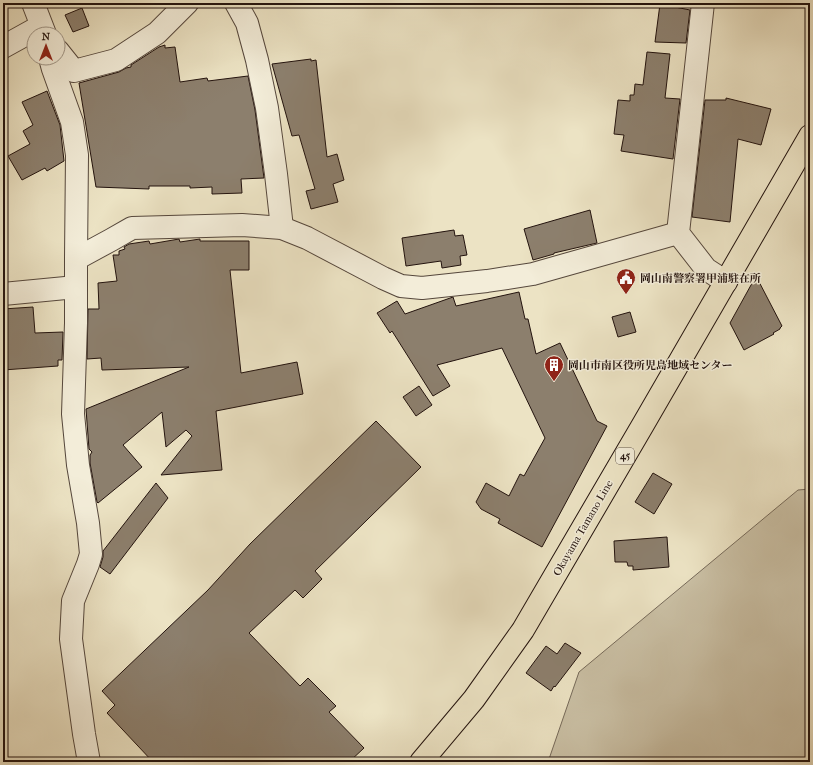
<svg xmlns="http://www.w3.org/2000/svg" width="813" height="765" viewBox="0 0 813 765" font-family="'IM FELL French Canon','Noto Serif JP',serif">
<style>
.green{fill:#cac0a5;stroke:#766a5a}
.building{fill:#8c7f6d;stroke:#23130e}
.lines{fill:none;stroke-linecap:round;stroke-linejoin:round}
.minor-casing{stroke:#55473c;stroke-width:24}
.primary-casing{stroke:#23130e;stroke-width:24}
.minor{stroke:#f3edd9;stroke-width:22}
.primary{stroke:#ece3c4;stroke-width:22}
.labels{text-anchor:middle;dominant-baseline:central;stroke-width:3;stroke-linejoin:round;paint-order:stroke}
.shield{fill:#f3edd9;stroke:#61544b;stroke-width:1}
.shield-label{font-size:10px;font-weight:bold;fill:#23130e}
.poi-label{font-size:11px;font-weight:bold;fill:#23130e;stroke:#f3edd9;text-anchor:start}
.street-label{font-size:11px;fill:#23130e;stroke:#f3edd9}
</style>
<rect width="100%" height="100%" fill="#ece3c4"/>
<filter id="stains"><feTurbulence type="fractalNoise" baseFrequency=".005" numOctaves="4"/><feColorMatrix values="0 0 0 0 .2 0 0 0 0 .09 0 0 0 0 .02 0 0 0 .5 -.17"/></filter>
<radialGradient id="worn" r=".72"><stop offset=".6" stop-color="#630" stop-opacity="0"/><stop offset="1" stop-color="#630" stop-opacity=".3"/></radialGradient>
<!-- green -->
<path class="green" d="M810,489V762H548L579,672L798,490Z"/>
<!-- building -->
<g class="building">
<path d="M660,4L690,10L686,43L655,42Z"/>
<path d="M82,8L89,26L73,32L65,15Z"/>
<path d="M165,45V48L175,47L180,82L207,78L208,81L248,76L255,110L264,178L241,179L242,193L212,194V187L190,188V186H149V189L96,187L79,83L119,72L126,68L131,67V65L159,47Z"/>
<path d="M647,52L670,54L665,98L680,99L673,159L621,151L624,135L614,134L618,100L630,101V95H634L635,84L643,85Z"/>
<path d="M311,59V61L316,60L327,157L337,154L344,180L333,184L338,202L311,209L306,191L315,189L299,135L292,136L272,64Z"/>
<path d="M47,91L60,125L64,161L47,171L45,168L22,180L8,156L30,144L23,131L33,125L22,102Z"/>
<path d="M726,98L771,109L761,145L738,139L730,222L692,217L705,100H726Z"/>
<path d="M590,210L597,243L554,253V254L533,260L524,229Z"/>
<path d="M454,230L455,236L463,235L467,255L460,256L461,265L442,268L441,261L406,266L402,238Z"/>
<path d="M179,239L180,242L200,239V241H249V270H230L241,373L297,362L303,394L216,411L222,470L161,475L192,436L186,430L166,447L162,412L123,445L142,467L98,503L97,502L90,463V455L92,452L89,449L86,409L189,367L102,370L101,358L87,359L88,309H99L98,283L117,281L113,255H119V251L125,249L124,247L129,244L149,241L150,244Z"/>
<path d="M756,276L782,326L780,328V329L773,333L774,334L744,350L730,323Z"/>
<path d="M519,292L525,319H528L536,354L560,343L597,421L607,426L542,547L498,523L500,519L481,509L476,502L486,483L509,496L520,474L524,476L545,438L502,348L437,365L450,386L433,396L392,331L390,333L377,313L397,301L405,314L453,297L456,306Z"/>
<path d="M33,307L35,333L63,332L62,360H58V366L3,370V309Z"/>
<path d="M630,312L636,332L618,337L612,317Z"/>
<path d="M419,386L432,405L416,416L403,397Z"/>
<path d="M376,421L421,467L315,571L322,579L303,598L295,590L249,633L300,686L308,678L336,706L329,712L364,748L349,762H153L107,713L115,705L102,691L208,590L250,544Z"/>
<path d="M653,473L672,484L654,514L635,502Z"/>
<path d="M156,483L168,498L110,574L100,567L103,557V551Z"/>
<path d="M667,537L669,567L633,570V566H628L627,562H615L614,541Z"/>
<path d="M565,643L581,653L555,687L554,686L551,691L526,673L546,646L557,654Z"/>
</g>
<g class="lines">
<defs>
<g id="minor">
<path d="M33,3L45,34"/>
<path d="M236,3L247,23L257,60L267,108L276,174L282,228"/>
<path d="M703,3L678,233L706,269L726,282"/>
<path d="M3,47L41,26"/>
<path d="M58,51L74,71L116,60L157,33L187,3"/>
<path d="M50,58L53,69L72,122L77,155L76,259V323L73,414L78,465L88,523L91,554L88,564L73,601L71,639L84,734L89,762"/>
<path d="M76,259L111,240L132,228L242,225L282,228L307,238L383,278L401,286L422,288L487,281L533,274L678,233"/>
<path d="M3,294L76,287"/>
</g>
<path id="primary" d="M421,762L474,699L523,630L644,423L810,136"/>
</defs>
<!-- minor casing -->
<use href="#minor" class="minor-casing"/>
<!-- primary casing -->
<use href="#primary" class="primary-casing"/>
<!-- minor -->
<use href="#minor" class="minor"/>
<!-- primary -->
<use href="#primary" class="primary"/>
</g>
<!-- icons -->
<defs>
<symbol id="civic-pin" viewBox="-11 -11 22 30"><path d="M0 17L-7.5 6A9.5 9.5 0 1 1 7.5 6Z" fill="#8f2418" stroke="#f3edd9"/><path d="M-.6-6.5H3V-4.5H.6V-3L4-1V1h2V6H-6V1h2V-1L-.6-3ZM-1.2 2.5V6h2.4V2.5Z" fill="#fff"/></symbol>
<symbol id="building-pin" viewBox="-11 -11 22 30"><path d="M0 17L-7.5 6A9.5 9.5 0 1 1 7.5 6Z" fill="#8f2418" stroke="#f3edd9"/><path d="M-4-6H4V6H1V3H-1V6H-4ZM-2.5-4.3h1.7v1.8h-1.7ZM.8-4.3h1.7v1.8H.8ZM-2.5-1h1.7V.8h-1.7ZM.8-1h1.7V.8H.8Z" fill="#fff"/></symbol>
</defs>
<g fill-rule="evenodd">
<use href="#civic-pin" x="615" y="267" width="22" height="30"/>
<use href="#building-pin" x="543" y="354" width="22" height="30"/>
</g>
<g class="labels">
<!-- shield labels -->
<rect class="shield" x="616" y="448" width="18" height="16" rx="3"/>
<g class="shield-label">
<text x="625" y="456">45</text>
</g>
<!-- poi labels -->
<g class="poi-label">
<text x="640" y="278">岡山南警察署甲浦駐在所</text>
<text x="568" y="365">岡山市南区役所児島地域センター</text>
</g>
<!-- street labels -->
<g class="street-label">
<text transform="translate(583 528) rotate(-60)">Okayama Tamano Line</text>
</g>
</g>
<!-- margin -->
<rect width="813" height="765" fill="none" stroke="#ece3c4" stroke-width="16"/>
<rect x="4" y="4" width="805" height="757" fill="none" stroke="#23130e" stroke-width="2"/>
<rect x="8" y="8" width="797" height="749" fill="none" stroke="#23130e"/>
<!-- north arrow -->
<g transform="translate(46 46)"><circle r="19" fill="#f3edd9" stroke="#a09688"/>
<path d="M0-3L7 15L0 10L-7 15Z" fill="#8f2418"/>
<text y="-6" font-size="11" font-weight="bold" text-anchor="middle" fill="#23130e">N</text>
</g>
<rect width="100%" height="100%" filter="url(#stains)"/>
<rect width="100%" height="100%" fill="url(#worn)"/>
</svg>
